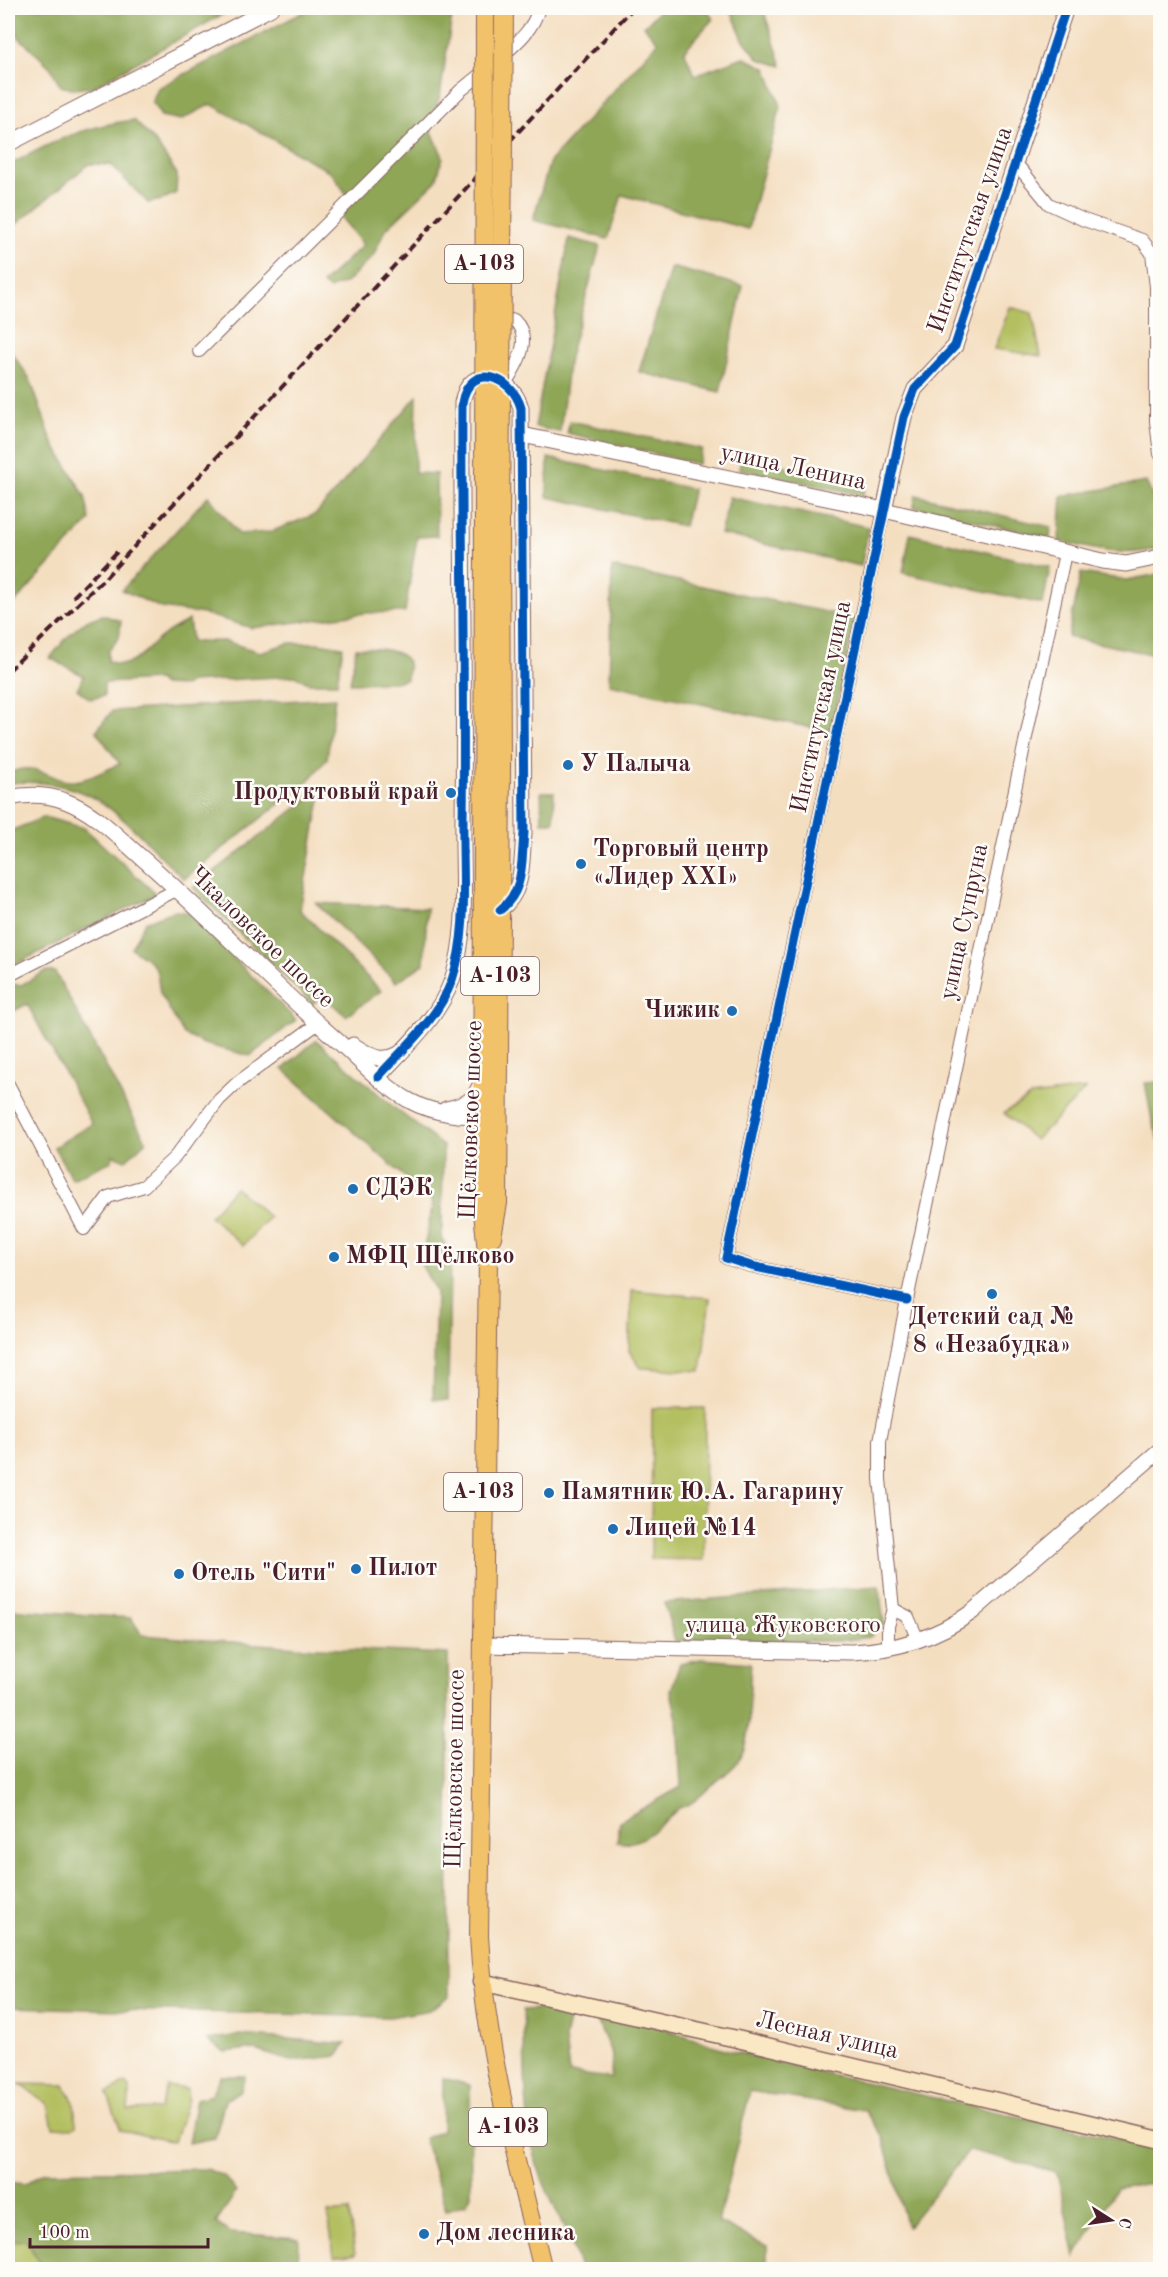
<svg xmlns="http://www.w3.org/2000/svg" width="1168" height="2277" viewBox="0 0 1168 2277" font-family="'Old Standard TT',serif">
<style>
.green{fill:#b3bf60;stroke:#7e6f46;stroke-width:1.5}
.forest{fill:#8ea656;stroke:#6c6240;stroke-width:1.5}
.lines{fill:none;stroke-linecap:round;stroke-linejoin:round}
.minor-casing{stroke:#86625f;stroke-width:14}
.tertiary-casing{stroke:#86625f;stroke-width:17}
.secondary-casing{stroke:#86625f;stroke-width:19}
.primary-casing{stroke:#86625f;stroke-width:20}
.minor{stroke:#fff;stroke-width:12}
.tertiary{stroke:#fff;stroke-width:15}
.secondary{stroke:#fae7c3;stroke-width:16}
.primary{stroke:#f2c26a;stroke-width:18}
.rail{stroke:#4a1f2b;stroke-width:4;stroke-dasharray:9 4.5;stroke-linecap:butt}
.primary-bridge-casing{stroke:#86625f;stroke-width:20;stroke-linecap:butt}
.primary-bridge{stroke:#f2c26a;stroke-width:18}
.cycleway-casing{stroke:#fdfcf7;stroke-width:13}
.cycleway{stroke:#0057b8;stroke-width:9}
.poi-dot{fill:#1f6fb2;stroke:#fdfcf7;stroke-width:2}
.labels{text-anchor:middle;dominant-baseline:central;stroke-width:5;stroke-linejoin:round;paint-order:stroke}
.shield{fill:#fdfcf7;stroke:#806168;stroke-width:1.5}
.shield-label{font-size:22px;font-weight:bold;fill:#4a1f2b}
.street-label{font-size:24px;fill:#4a1f2b;stroke:#fdfcf7}
.poi-label{font-size:24px;font-weight:bold;fill:#4a1f2b;stroke:#fdfcf7;text-anchor:start}
</style>
<rect width="100%" height="100%" fill="#fdfcf7"/>
<filter id="ink" filterUnits="userSpaceOnUse"><feTurbulence type="fractalNoise" baseFrequency=".0167" numOctaves="2"/><feDisplacementMap in="SourceGraphic" scale="12" xChannelSelector="R" yChannelSelector="G"/><feConvolveMatrix kernelMatrix="1 2 1 2 8 2 1 2 1" color-interpolation-filters="sRGB"/></filter>
<filter id="wash" filterUnits="userSpaceOnUse"><feTurbulence type="fractalNoise" baseFrequency=".008" numOctaves="4" result="noise"/><feDisplacementMap in="SourceGraphic" scale="24" xChannelSelector="R" yChannelSelector="G"/><feGaussianBlur stdDeviation="1.35" result="paint"/><feColorMatrix in="noise" values="0 0 0 0 0 0 0 0 0 0 0 0 0 0 0 0 0 1.4 0 .05"/><feComposite in="paint" operator="in"/></filter>
<g filter="url(#wash)">
<rect width="100%" height="100%" fill="#f4dec0"/>
<!-- green -->
<g class="green">
<path d="M1010,307L1032,313L1041,356L994,349Z"/>
<path d="M1086,1089L1035,1140L1004,1113L1031,1096Z"/>
<path d="M235,1187L269,1217L243,1246L210,1216Z"/>
<path d="M632,1290L710,1298L701,1371L641,1368L629,1351Z"/>
<path d="M652,1408H705L704,1560L651,1559Z"/>
<path d="M126,2083L130,2087L128,2110L160,2109L167,2086L187,2089L188,2099L174,2142L121,2130L107,2093Z"/>
<path d="M20,2084L64,2085L74,2102L76,2125L72,2128L53,2127L48,2104Z"/>
<path d="M349,2211L355,2254L334,2257L328,2213Z"/>
<path d="M26,2240L44,2269H8V2241Z"/>
</g>
<!-- forest -->
<g class="forest">
<path d="M8,8H234L93,87L74,89L60,86L51,68L8,27Z"/>
<path d="M311,8H465L452,16L440,96L429,125L443,157L436,181L385,230L373,256L347,282L329,289L322,284L363,245L336,211L349,198L332,173L211,104L181,120L161,116L152,102L158,88Z"/>
<path d="M662,8H706L713,19L684,51L695,75L743,57L766,68L781,106L748,229L622,195L608,239L533,220L550,161L658,42L644,26Z"/>
<path d="M730,8H763L782,66L759,59L743,39Z"/>
<path d="M134,120L156,143L177,174L176,193L161,200L148,203L111,165L89,164L8,231V166C51,142 84,126 134,120Z"/>
<path d="M569,238L600,246L569,357L560,432L535,427Z"/>
<path d="M671,267L743,286L720,392L639,372Z"/>
<path d="M8,347L30,379L52,441L85,496L90,520L10,608Z"/>
<path d="M417,396L415,473L436,474L437,536L417,537L405,612L366,613L252,628L204,614L161,608L122,590L208,496L239,534L270,532L316,514Z"/>
<path d="M570,421L702,449L698,464L567,433Z"/>
<path d="M742,456L866,483L863,495L739,469Z"/>
<path d="M548,458L693,489L684,526L547,497Z"/>
<path d="M1146,482L1158,508L1160,548C1125,558 1093,549 1059,541L1062,496Z"/>
<path d="M916,495L1051,527L1050,538L914,507Z"/>
<path d="M729,497L869,527L861,566L720,534Z"/>
<path d="M910,534L1050,567L1043,604L903,573Z"/>
<path d="M612,567L855,618L831,732L609,684Z"/>
<path d="M1081,573L1126,580L1160,574V656L1068,637Z"/>
<path d="M103,615L121,621L119,638L108,651V661C134,673 145,648 164,635C171,629 181,625 189,620L192,642L224,641L260,652L289,643H318L343,647L337,683H308L296,676L190,682L185,686L163,685L158,680L104,683V696L90,699L77,689L84,676L50,658C65,639 79,620 103,615Z"/>
<path d="M356,648C370,649 399,647 407,661C411,668 406,672 407,679L395,682L350,683Z"/>
<path d="M335,698L327,759L307,782L184,879C124,822 98,775 8,783V774C37,758 53,784 75,781C90,780 106,769 120,764L96,731L112,711Z"/>
<path d="M322,788L300,910L381,991L346,1016L322,995L313,1004L193,888Z"/>
<path d="M541,792H554V822H542Z"/>
<path d="M44,817L84,828L156,894L8,968V832Z"/>
<path d="M316,903L427,908L424,964L396,982Z"/>
<path d="M173,911L187,912L296,1020L250,1056L204,1044L184,1035L160,993L157,972L151,962L131,948L145,922Z"/>
<path d="M46,971L55,972L146,1141L126,1160L113,1155L112,1161L72,1179L54,1147L92,1124L27,1004L8,1014V984L21,985Z"/>
<path d="M316,1040L396,1109L443,1146L442,1237L450,1256L448,1400L433,1399L436,1292L421,1264L433,1202L283,1069Z"/>
<path d="M1160,1082V1143L1152,1120L1145,1083Z"/>
<path d="M879,1586L884,1624L869,1637L839,1641H675L664,1603Z"/>
<path d="M8,1609L131,1618L142,1635L297,1647L448,1654L449,1996L430,2010L390,2017L8,2007Z"/>
<path d="M701,1659L751,1663C748,1691 754,1741 737,1763C729,1772 718,1780 709,1788C700,1796 691,1806 679,1808C663,1822 640,1849 617,1842L620,1821L681,1787L677,1719L671,1691L680,1663Z"/>
<path d="M572,2007L565,2038L569,2073L611,2078L612,2055L596,2018C632,2010 696,2043 733,2051C875,2086 1018,2116 1160,2148V2182L1116,2188L1075,2257L1057,2172L969,2150L907,2227L882,2135L864,2110L750,2091L718,2222L767,2246V2269H580C571,2236 553,2208 541,2176C522,2125 526,2064 523,2010Z"/>
<path d="M240,2035L346,2044L338,2056L292,2061L250,2049L224,2052L207,2040Z"/>
<path d="M220,2076H245L241,2090L225,2100L215,2138L188,2143L196,2099L211,2095Z"/>
<path d="M443,2078L470,2085L471,2195L466,2204L446,2210L424,2139L442,2130Z"/>
<path d="M206,2169L224,2176L236,2192L216,2223L231,2233L299,2238L298,2269H44L26,2240L8,2241V2182L25,2184L44,2172Z"/>
</g>
</g>
<g filter="url(#ink)">
<g class="lines">
<defs>
<g id="minor">
<path d="M500,58C517,43 533,30 539,8"/>
<path d="M1014,161L1049,204L1084,220L1142,240L1152,253L1156,287V421L1160,454"/>
<path d="M199,351L460,91L487,69"/>
<path d="M506,382C518,364 533,338 514,320"/>
<path d="M884,510L726,1258L751,1266L907,1300"/>
<path d="M8,976L178,889"/>
<path d="M8,1084L84,1229L108,1197L144,1186L175,1157L219,1100L237,1083L317,1024"/>
<path d="M893,1609L908,1617L918,1640"/>
<path d="M888,1649V1626L893,1609L880,1479V1441L907,1300L1065,553"/>
</g>
<g id="tertiary">
<path d="M8,144L271,8"/>
<path d="M522,435L884,510L1103,561L1126,564L1160,557"/>
<path d="M884,510L904,417L915,389L955,346L1066,8"/>
<path d="M8,798C26,794 47,794 65,801C95,812 118,837 141,857C210,917 272,984 340,1043C362,1063 384,1087 410,1101C432,1113 469,1120 493,1112"/>
<path d="M353,1045C369,1055 381,1064 399,1054"/>
<path d="M378,1077C405,1047 438,1019 452,980C469,931 462,873 463,822C465,682 461,543 462,403C469,361 512,375 521,408L524,833C521,864 525,890 500,910"/>
<path d="M446,1109C465,1105 475,1101 481,1082"/>
<path d="M482,1645L852,1652C895,1650 936,1638 972,1612L1160,1450"/>
</g>
<path id="secondary" d="M481,1982L737,2039L1160,2140"/>
<g id="primary">
<path d="M484,520L482,1203L488,1261L479,1936C485,2050 516,2159 543,2270"/>
<path d="M492,1237L498,1203L501,767L500,520"/>
</g>
</defs>
<!-- minor casing -->
<use href="#minor" class="minor-casing"/>
<!-- tertiary casing -->
<use href="#tertiary" class="tertiary-casing"/>
<!-- secondary casing -->
<use href="#secondary" class="secondary-casing"/>
<!-- primary casing -->
<use href="#primary" class="primary-casing"/>
<!-- minor -->
<use href="#minor" class="minor"/>
<!-- tertiary -->
<use href="#tertiary" class="tertiary"/>
<!-- secondary -->
<use href="#secondary" class="secondary"/>
<!-- primary -->
<use href="#primary" class="primary"/>
<!-- rail -->
<g class="rail">
<path d="M73,597L117,552"/>
<path d="M8,671L105,578L633,8"/>
</g>
<defs>
<g id="primary-bridge">
<path d="M484,520L485,8"/>
<path d="M500,520L504,8"/>
</g>
</defs>
<!-- primary-bridge casing -->
<use href="#primary-bridge" class="primary-bridge-casing"/>
<!-- primary-bridge -->
<use href="#primary-bridge" class="primary-bridge"/>
<defs>
<g id="cycleway">
<path d="M378,1077C405,1047 438,1019 452,980C469,931 462,873 463,822C465,682 461,543 462,403C469,361 512,375 521,408L524,833C521,864 525,890 500,910"/>
<path d="M907,1300L751,1266L726,1258L904,417L915,389L955,346L1066,8"/>
</g>
</defs>
<!-- cycleway casing -->
<use href="#cycleway" class="cycleway-casing"/>
<!-- cycleway -->
<use href="#cycleway" class="cycleway"/>
</g>
</g>
<!-- markers -->
<g class="poi-dot">
<circle cx="568" cy="765" r="6"/>
<circle cx="451" cy="793" r="6"/>
<circle cx="581" cy="864" r="6"/>
<circle cx="732" cy="1011" r="6"/>
<circle cx="353" cy="1189" r="6"/>
<circle cx="334" cy="1257" r="6"/>
<circle cx="992" cy="1294" r="6"/>
<circle cx="549" cy="1493" r="6"/>
<circle cx="613" cy="1529" r="6"/>
<circle cx="356" cy="1569" r="6"/>
<circle cx="179" cy="1574" r="6"/>
<circle cx="424" cy="2234" r="6"/>
</g>
<g class="labels">
<!-- shield labels -->
<g class="shield">
<rect x="445" y="245" width="78" height="38" rx="4.5"/>
<rect x="461" y="957" width="78" height="38" rx="4.5"/>
<rect x="444" y="1473" width="78" height="38" rx="4.5"/>
<rect x="469" y="2108" width="78" height="38" rx="4.5"/>
</g>
<g class="shield-label">
<text x="484" y="264">А-103</text>
<text x="500" y="976">А-103</text>
<text x="483" y="1492">А-103</text>
<text x="508" y="2127">А-103</text>
</g>
<!-- street labels -->
<g class="street-label">
<text transform="translate(971 230) rotate(-71)">Институтская улица</text>
<text transform="translate(793 468) rotate(12)">улица Ленина</text>
<text transform="translate(822 707) rotate(-78)">Институтская улица</text>
<text transform="translate(965 922) rotate(-78)">улица Супруна</text>
<text transform="translate(261 938) rotate(44)">Чкаловское шоссе</text>
<text transform="translate(472 1120) rotate(-88)">Щёлковское шоссе</text>
<text x="783" y="1626">улица Жуковского</text>
<text transform="translate(456 1769) rotate(-89)">Щёлковское шоссе</text>
<text transform="translate(827 2036) rotate(13)">Лесная улица</text>
</g>
<!-- poi labels -->
<g class="poi-label">
<text x="580" y="765">У Палыча</text>
<text x="439" y="793" text-anchor="end">Продуктовый край</text>
<text x="593" y="850">Торговый центр<tspan x="593" dy="28">«Лидер XXI»</tspan></text>
<text x="720" y="1011" text-anchor="end">Чижик</text>
<text x="365" y="1189">СДЭК</text>
<text x="346" y="1257">МФЦ Щёлково</text>
<text x="992" y="1318" text-anchor="middle">Детский сад №<tspan x="992" dy="28">8 «Незабудка»</tspan></text>
<text x="561" y="1493">Памятник Ю.А. Гагарину</text>
<text x="625" y="1529">Лицей №14</text>
<text x="368" y="1569">Пилот</text>
<text x="191" y="1574">Отель "Сити"</text>
<text x="436" y="2234">Дом лесника</text>
</g>
</g>
<!-- margin -->
<rect width="1168" height="2277" fill="none" stroke="#fdfcf7" stroke-width="30"/>
<!-- north arrow -->
<g transform="translate(1111 2220) rotate(102)" stroke="#fdfcf7" stroke-width="4.5" paint-order="stroke">
<path d="M0-4.5L10 22L0 15L-10 22Z" fill="#4a1f2b"/>
<text y="-9" font-size="16" font-weight="bold" text-anchor="middle" fill="#4a1f2b">С</text>
</g>
<!-- scale -->
<path d="M30 2238v9h178v-9" fill="none" stroke="#4a1f2b" stroke-width="3"/>
<text x="39" y="2238" font-size="18" fill="#4a1f2b" stroke="#fdfcf7" stroke-width="4.5" paint-order="stroke">100 m</text>
</svg>
